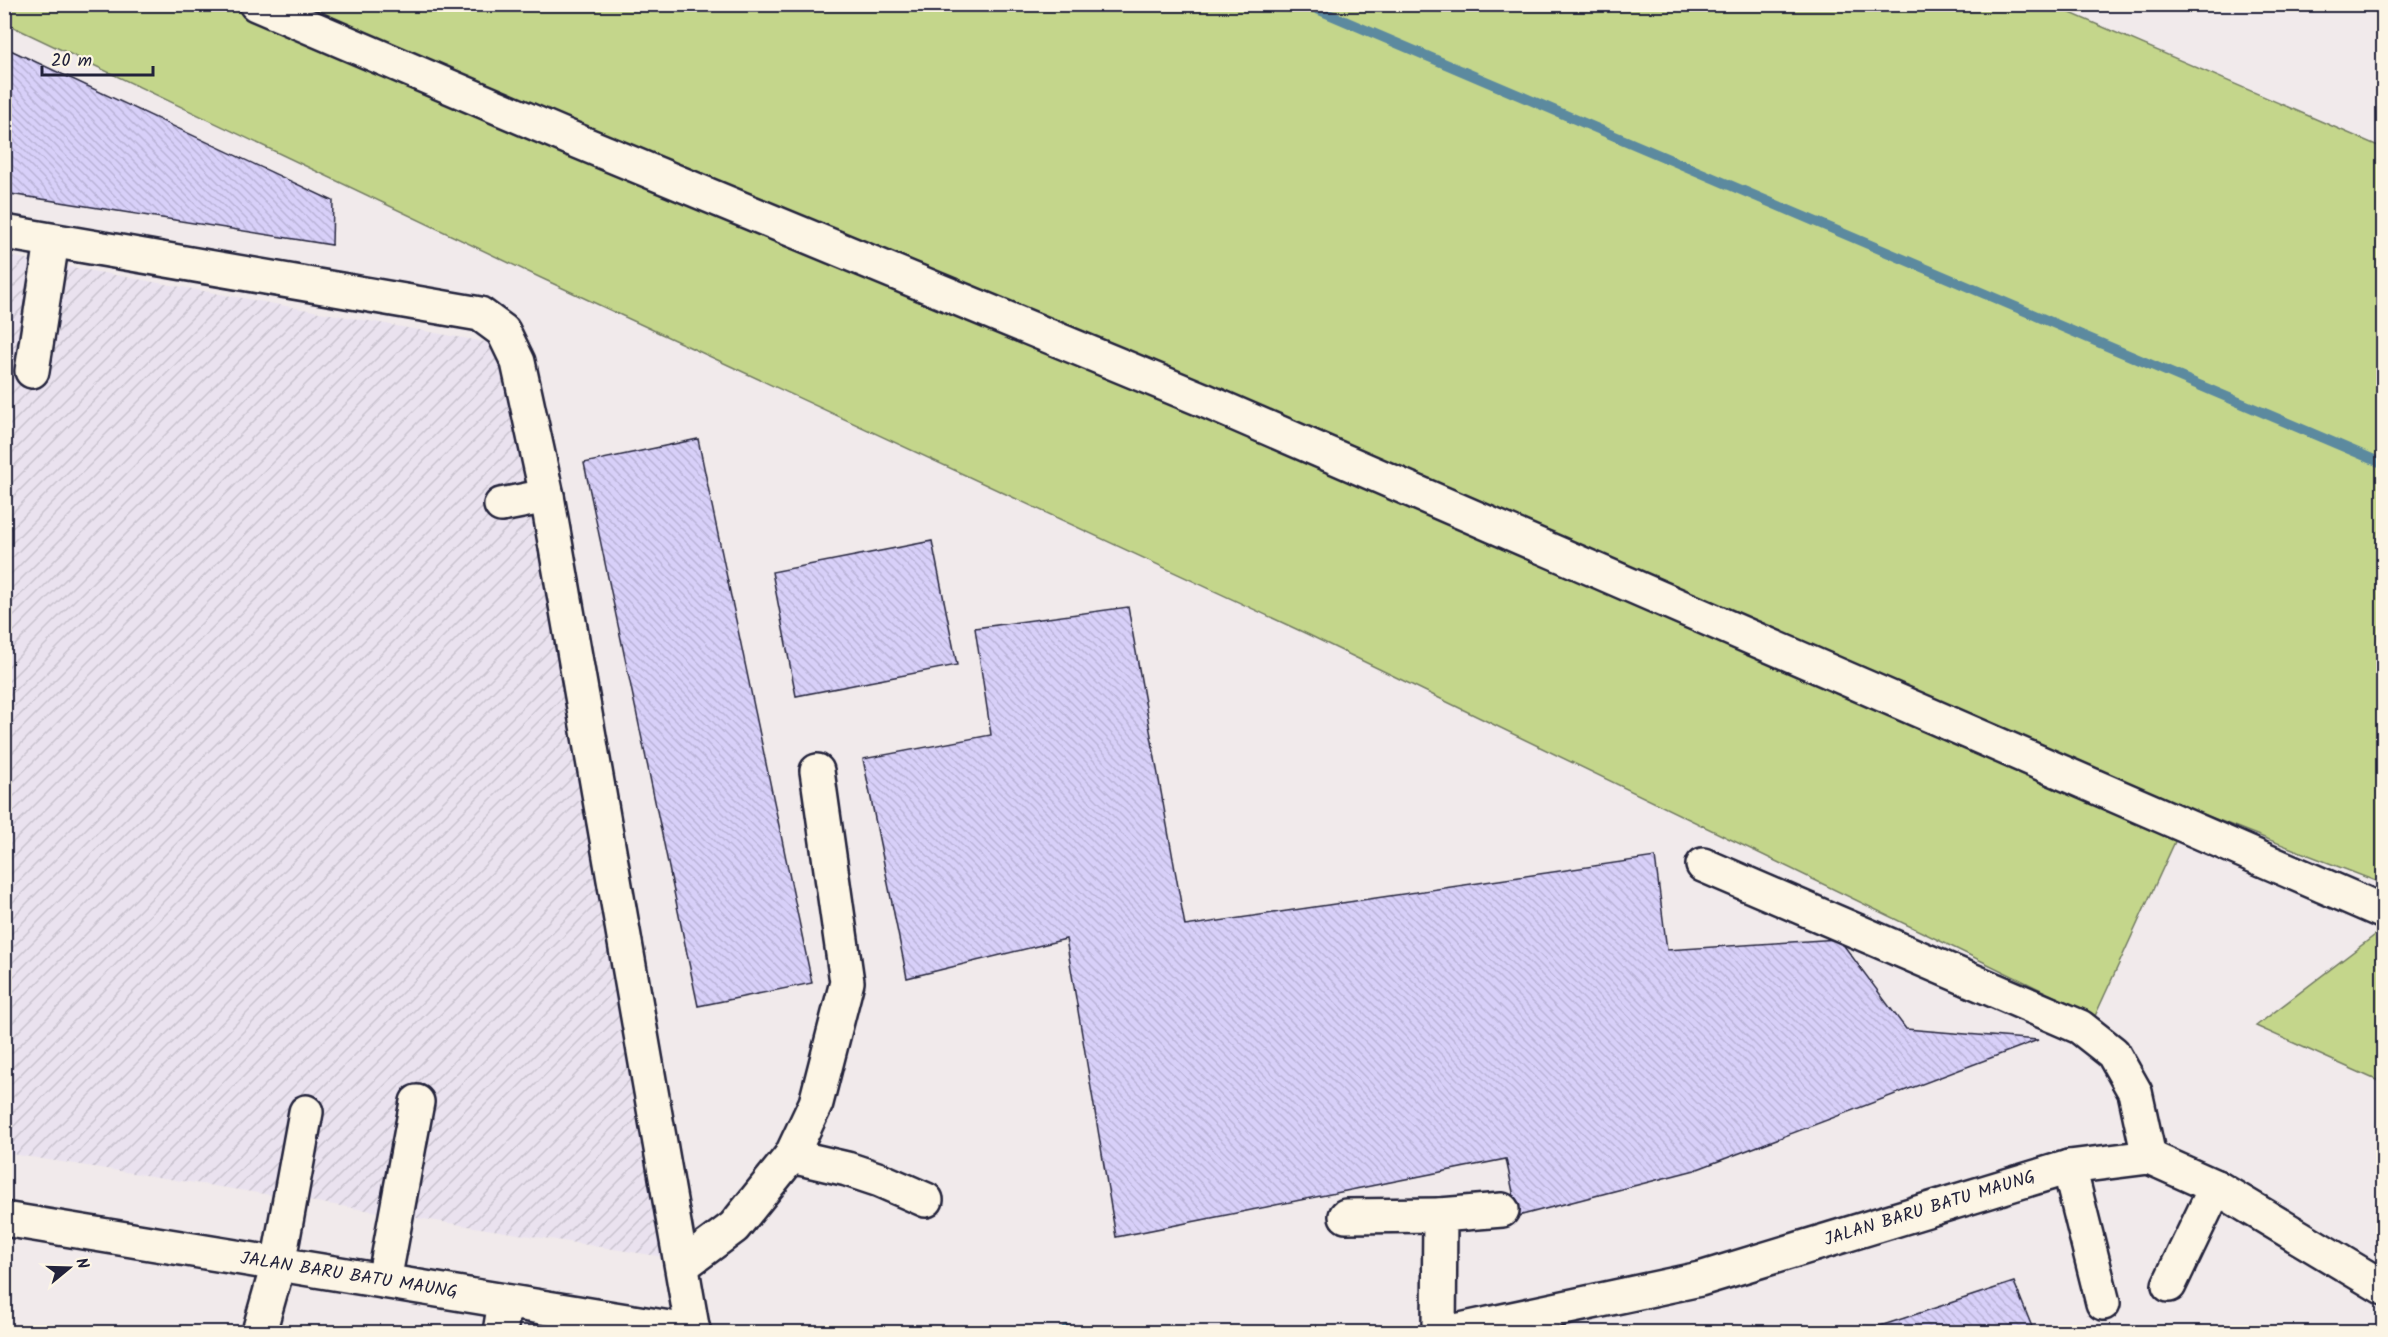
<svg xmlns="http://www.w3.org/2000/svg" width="2388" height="1337" viewBox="0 0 2388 1337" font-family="Kalam,sans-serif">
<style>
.industrial{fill:url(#industrial-furrows)}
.grass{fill:#c4d68b;stroke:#737c63;stroke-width:1.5}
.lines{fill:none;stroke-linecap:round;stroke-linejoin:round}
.stream{stroke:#5c8a9f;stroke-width:10}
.building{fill:url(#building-back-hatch);stroke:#22223b;stroke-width:1.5}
.minor-casing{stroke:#22223b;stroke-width:38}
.minor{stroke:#fcf5e5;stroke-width:33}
.labels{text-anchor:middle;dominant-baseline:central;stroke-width:6;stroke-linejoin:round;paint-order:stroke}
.street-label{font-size:18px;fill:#22223b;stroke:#fcf5e5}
</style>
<defs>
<pattern id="industrial-furrows" width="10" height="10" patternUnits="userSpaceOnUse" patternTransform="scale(1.5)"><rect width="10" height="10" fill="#eae2ef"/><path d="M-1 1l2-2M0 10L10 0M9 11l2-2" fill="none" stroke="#c8c2ce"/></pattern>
<pattern id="building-back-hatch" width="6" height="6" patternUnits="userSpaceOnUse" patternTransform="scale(1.5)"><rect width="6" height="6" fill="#d8d0f9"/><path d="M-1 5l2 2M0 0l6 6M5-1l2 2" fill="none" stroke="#b9b2d6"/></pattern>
</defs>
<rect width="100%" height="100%" fill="#f1eaeb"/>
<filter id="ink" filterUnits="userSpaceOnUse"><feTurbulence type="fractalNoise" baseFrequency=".0167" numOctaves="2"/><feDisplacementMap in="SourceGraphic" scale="12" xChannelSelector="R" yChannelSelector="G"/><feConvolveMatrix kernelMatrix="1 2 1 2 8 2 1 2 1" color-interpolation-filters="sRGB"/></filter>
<g filter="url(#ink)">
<!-- industrial -->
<path class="industrial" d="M4,255L502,345L664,1257L5,1153Z"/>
<!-- grass -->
<g class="grass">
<path d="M4,5H2052L2383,148V884L2190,809L2095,1016L1307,634L541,278L5,23Z"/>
<path d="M2383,929V1083L2256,1026Z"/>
</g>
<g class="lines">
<!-- stream -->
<g class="stream">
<path d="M1305,4L2384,464"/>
<path d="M1066,1332V1329"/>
</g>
</g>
<!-- building -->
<g class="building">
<path d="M4,47L333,201L332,245L4,193Z"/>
<path d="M698,439L812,983L698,1006L584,463Z"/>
<path d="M932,541L957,665L796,696L772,572Z"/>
<path d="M1128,607L1185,926L1655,857L1667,950L1839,939L1906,1029L2038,1040L1695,1170L1518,1216L1506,1159L1116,1237L1066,939L907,978L863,759L991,735L975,628Z"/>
<path d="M2014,1282L2034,1332H1862Z"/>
</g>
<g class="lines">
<defs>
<g id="minor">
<path d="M256,4L570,138L1206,401L2384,912"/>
<path d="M4,232L480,314L503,331L518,362L547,496L693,1332"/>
<path d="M32,371L52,241"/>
<path d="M501,505L547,496"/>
<path d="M1703,865L2080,1027L2113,1053L2135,1092L2149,1157"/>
<path d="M791,1156L847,1169L880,1180L926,1200"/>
<path d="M2069,1167L2103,1303"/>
<path d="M1346,1216L1440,1215"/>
<path d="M4,1219L694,1332"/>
<path d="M683,1265L734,1227L791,1156L816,1103L847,982L817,771"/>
<path d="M384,1281L417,1102"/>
<path d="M2169,1285L2216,1187"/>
<path d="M259,1332L278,1265L306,1112"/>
<path d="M500,1332L505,1302"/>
<path d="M1439,1332L1440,1215L1502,1210"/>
<path d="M1451,1332L1700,1279L2069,1167L2149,1157L2216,1187L2384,1288"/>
</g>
</defs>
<!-- minor casing -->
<use href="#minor" class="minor-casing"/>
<!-- minor -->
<use href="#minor" class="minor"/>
</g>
</g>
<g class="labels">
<!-- street labels -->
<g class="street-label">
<text transform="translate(1930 1209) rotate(-17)">JALAN BARU BATU MAUNG</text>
<text transform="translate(349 1276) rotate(9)">JALAN BARU BATU MAUNG</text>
</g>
</g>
<!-- margin -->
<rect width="2388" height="1337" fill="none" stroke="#fcf5e5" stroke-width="24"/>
<rect x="12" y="12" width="2364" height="1313" fill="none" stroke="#22223b" stroke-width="2" filter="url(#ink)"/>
<!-- north arrow -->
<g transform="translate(69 1268) rotate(71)" stroke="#fcf5e5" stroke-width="4.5" paint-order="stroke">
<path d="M0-4.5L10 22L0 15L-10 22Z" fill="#22223b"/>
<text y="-9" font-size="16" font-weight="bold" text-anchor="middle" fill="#22223b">N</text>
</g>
<!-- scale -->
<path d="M42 66v9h111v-9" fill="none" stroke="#22223b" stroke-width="3"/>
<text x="51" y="66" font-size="18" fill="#22223b" stroke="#fcf5e5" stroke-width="4.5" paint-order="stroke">20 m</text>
</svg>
